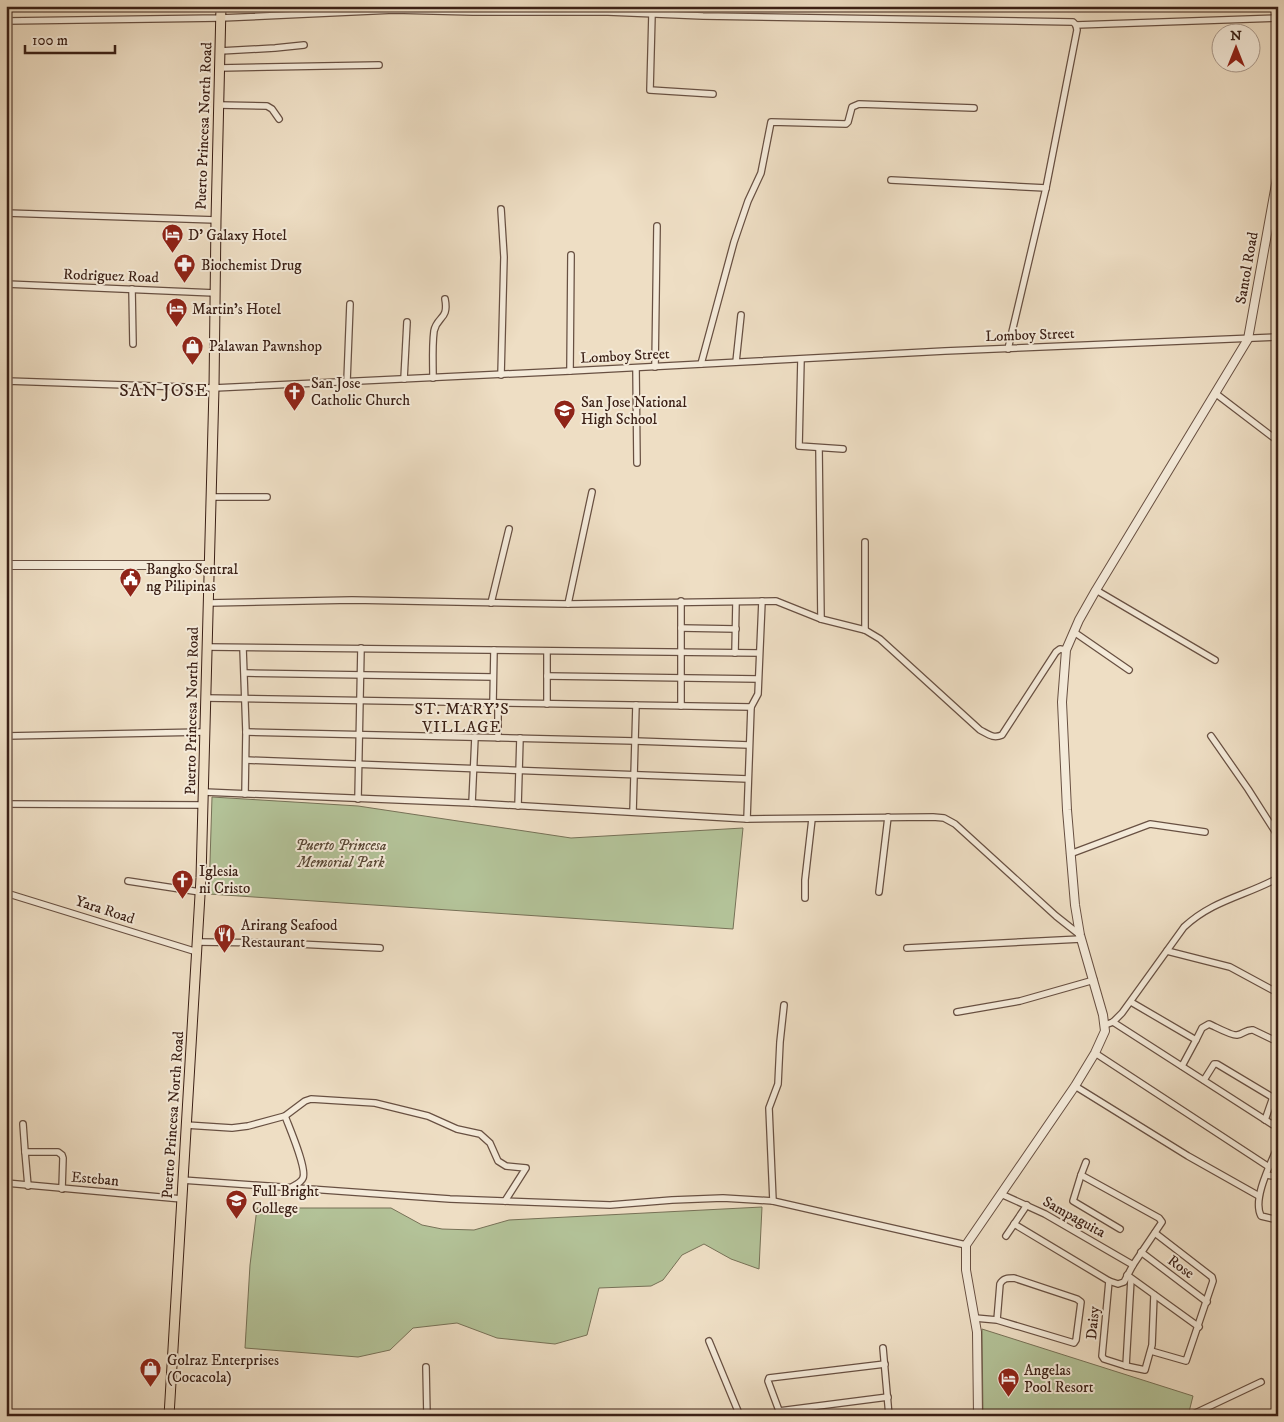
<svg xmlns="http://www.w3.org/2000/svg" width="1284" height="1422" viewBox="0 0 1284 1422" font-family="'IM FELL DW Pica',serif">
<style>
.green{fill:#b3c298;stroke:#777157}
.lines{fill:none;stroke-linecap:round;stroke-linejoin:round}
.minor-casing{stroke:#685042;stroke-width:8}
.tertiary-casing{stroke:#685042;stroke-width:10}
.primary-casing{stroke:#3b2016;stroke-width:11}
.minor{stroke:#f4ead9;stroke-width:5.5}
.tertiary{stroke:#f4ead9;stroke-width:8}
.primary{stroke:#eedec4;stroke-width:9}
.labels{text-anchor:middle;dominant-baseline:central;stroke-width:4;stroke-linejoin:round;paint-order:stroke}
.street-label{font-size:15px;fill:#3b2016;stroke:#f4ead9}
.poi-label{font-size:15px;fill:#3b2016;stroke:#f4ead9;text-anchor:start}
.park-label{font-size:15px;font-style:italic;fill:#594836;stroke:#f4ead9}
.neighbourhood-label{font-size:16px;letter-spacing:1px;fill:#3b2016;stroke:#f4ead9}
.quarter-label{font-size:18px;letter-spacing:1px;fill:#3b2016;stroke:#f4ead9}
</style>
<rect width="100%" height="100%" fill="#eedec4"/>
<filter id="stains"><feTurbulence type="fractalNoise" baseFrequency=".004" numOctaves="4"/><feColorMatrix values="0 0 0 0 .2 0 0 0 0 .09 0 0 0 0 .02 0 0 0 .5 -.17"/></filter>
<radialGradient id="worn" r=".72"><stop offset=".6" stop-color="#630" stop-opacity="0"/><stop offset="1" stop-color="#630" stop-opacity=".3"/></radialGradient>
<!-- green -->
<g class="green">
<path d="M212,797L358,806L571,838L743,828L733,929L209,894Z"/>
<path d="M762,1207L759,1269L731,1259L704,1244L682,1255L663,1280L651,1286L599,1288L587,1335L555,1344L497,1338L457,1323L413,1328L390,1350L358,1357L245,1348L250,1265L257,1208H391L422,1225L442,1229L474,1230L509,1220Z"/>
<path d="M982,1329L1193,1396L1188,1416H983Z"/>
</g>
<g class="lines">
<defs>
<g id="minor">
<path d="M652,14L650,90L713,94"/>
<path d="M6,21L221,18L394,10L473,12H608L703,16L1073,22L1076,25L1077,30L1046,188L1008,349"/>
<path d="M1076,25L1278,18"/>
<path d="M220,51L275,48L304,45"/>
<path d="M219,68L379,65"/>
<path d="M219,105L267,106L272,109L279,119"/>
<path d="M891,180L1046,188"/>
<path d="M501,209L504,257L501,375"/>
<path d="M6,213L216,220"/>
<path d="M6,284L215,293"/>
<path d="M132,289L133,344"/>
<path d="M801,359L799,446L843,449"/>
<path d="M736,362L741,315"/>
<path d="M701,364L734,242L748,201L761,173L771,122L846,124L848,122L852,107L859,104L974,108"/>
<path d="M655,367L657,226"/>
<path d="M636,368L637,463"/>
<path d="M570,371L571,255"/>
<path d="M433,378C433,363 432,346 434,331C437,316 449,320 445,299"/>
<path d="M404,379L407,322"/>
<path d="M347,381L350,304"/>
<path d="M6,384L7,381L214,388L570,371L945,351L1278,337"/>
<path d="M1215,393L1278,441"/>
<path d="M819,448L821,619"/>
<path d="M210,497H267"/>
<path d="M865,542V630"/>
<path d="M1096,590L1215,660"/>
<path d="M681,601V706"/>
<path d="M208,603L352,600L568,604L776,601L821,619L865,630L880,639L980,730C988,734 993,739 1002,735L1056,652L1060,649L1066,650"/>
<path d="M491,603L509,529"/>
<path d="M568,604L592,492"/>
<path d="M681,628L736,629"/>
<path d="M1074,632L1129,670"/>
<path d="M207,647L759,653"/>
<path d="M243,648L246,732L245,794"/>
<path d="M735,653L736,602"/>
<path d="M245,673L493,677"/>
<path d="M547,676L758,679"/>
<path d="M205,698L751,707"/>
<path d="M493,703L494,650"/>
<path d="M547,704V651"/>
<path d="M246,732L635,741L749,745"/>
<path d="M6,736L204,732"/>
<path d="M1211,736L1248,789L1278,836"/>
<path d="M498,738V703"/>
<path d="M246,760L748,779"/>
<path d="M204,792L472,803L747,819L933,817L944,818L955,824L1056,916L1080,935"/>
<path d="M358,799L361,648"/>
<path d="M472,803L475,737"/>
<path d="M6,804L203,805"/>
<path d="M518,806L520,738"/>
<path d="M633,812L636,705"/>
<path d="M747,819L751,707L758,694L762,601"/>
<path d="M1070,854L1150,824L1205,832"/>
<path d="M128,881L200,892"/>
<path d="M879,892L888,817"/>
<path d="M6,893L197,952"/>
<path d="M805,898V880L812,819"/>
<path d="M197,942L277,943L380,948"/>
<path d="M907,948L1081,939"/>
<path d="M1167,951L1230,967L1278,993"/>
<path d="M1131,1002L1196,1040L1182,1066"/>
<path d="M957,1012L1020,1001L1094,980"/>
<path d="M1113,1022L1278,1128"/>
<path d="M1105,1025L1113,1022L1122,1013L1184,927C1213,900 1245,896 1278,878"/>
<path d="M1196,1040L1202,1028L1209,1024C1216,1027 1232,1036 1237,1035C1244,1034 1246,1029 1253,1030L1278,1042"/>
<path d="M1095,1053L1269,1167"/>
<path d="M1204,1080L1214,1064H1217L1272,1097V1100L1265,1120"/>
<path d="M1075,1086L1188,1156L1259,1196"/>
<path d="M285,1116C289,1127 307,1168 303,1178C301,1183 295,1185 290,1188"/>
<path d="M23,1124L25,1152"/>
<path d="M186,1125L232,1128L248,1126L285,1116L305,1101L311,1099L375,1103L428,1116L457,1129L480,1134L490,1143L498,1161L506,1166L526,1168L505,1201"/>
<path d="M1278,1146C1271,1163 1252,1199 1261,1216L1278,1220"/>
<path d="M1086,1162L1081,1175L1159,1218L1162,1222L1133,1265L1124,1282L1118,1284L1109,1281"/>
<path d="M1081,1175L1073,1201L1120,1229"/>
<path d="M1267,1175L1278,1177"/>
<path d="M182,1180L450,1199L610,1205L672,1200L723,1198L773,1201L966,1245"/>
<path d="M6,1183L182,1199"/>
<path d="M28,1186L25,1152H58L62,1155L63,1158L62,1189"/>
<path d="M1001,1194L1045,1214L1133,1265"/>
<path d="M773,1201L769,1108L778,1084L780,1042L784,1005"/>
<path d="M1014,1224L1109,1281L1102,1356L1104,1359L1126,1366L1145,1370L1152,1345L1154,1295"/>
<path d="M1006,1236L1027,1205"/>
<path d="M1141,1252L1207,1302"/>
<path d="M1127,1275L1199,1327"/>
<path d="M975,1318L997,1320L1074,1343L1076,1340L1081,1302L1077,1299L1014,1278C1008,1278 1003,1278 1000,1284L997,1320"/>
<path d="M709,1341L740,1416"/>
<path d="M883,1348L889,1416"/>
<path d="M1151,1351L1186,1361L1213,1281L1212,1277L1155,1233"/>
<path d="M1126,1366L1131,1279"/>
<path d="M426,1367L427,1416"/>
<path d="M779,1411L888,1397"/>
<path d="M781,1416L768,1381L769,1378L885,1364"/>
<path d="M1189,1416L1261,1382"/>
</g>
<g id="tertiary">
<path d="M6,565H208"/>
<path d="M978,1416L977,1332L966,1270V1245L1075,1086L1095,1053L1105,1031L1103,1015L1080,935L1075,905L1067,810L1062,702L1066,650L1079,620L1096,590L1248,339L1278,173"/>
</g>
<path id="primary" d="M169,1416L201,878L214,388L216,220L221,6"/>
</defs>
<!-- minor casing -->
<use href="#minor" class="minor-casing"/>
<!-- tertiary casing -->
<use href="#tertiary" class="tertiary-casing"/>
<!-- primary casing -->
<use href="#primary" class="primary-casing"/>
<!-- minor -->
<use href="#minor" class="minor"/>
<!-- tertiary -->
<use href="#tertiary" class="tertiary"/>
<!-- primary -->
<use href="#primary" class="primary"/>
</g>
<!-- icons -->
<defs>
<symbol id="hotel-pin" viewBox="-11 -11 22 30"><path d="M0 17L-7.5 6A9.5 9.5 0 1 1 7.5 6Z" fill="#8f2418" stroke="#f4ead9"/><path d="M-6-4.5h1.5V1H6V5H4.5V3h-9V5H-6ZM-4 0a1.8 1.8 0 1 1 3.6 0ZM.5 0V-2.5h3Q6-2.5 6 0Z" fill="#fff"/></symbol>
<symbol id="pharmacy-pin" viewBox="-11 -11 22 30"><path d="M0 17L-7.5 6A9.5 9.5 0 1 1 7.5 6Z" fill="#8f2418" stroke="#f4ead9"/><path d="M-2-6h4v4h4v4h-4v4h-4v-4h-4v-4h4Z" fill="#fff"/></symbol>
<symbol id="shop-pin" viewBox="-11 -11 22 30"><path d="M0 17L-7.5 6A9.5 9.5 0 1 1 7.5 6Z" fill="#8f2418" stroke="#f4ead9"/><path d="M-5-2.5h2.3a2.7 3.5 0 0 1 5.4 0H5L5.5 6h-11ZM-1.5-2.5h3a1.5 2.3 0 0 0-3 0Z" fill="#fff"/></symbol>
<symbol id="church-pin" viewBox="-11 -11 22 30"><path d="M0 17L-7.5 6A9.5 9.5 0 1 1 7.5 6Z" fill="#8f2418" stroke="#f4ead9"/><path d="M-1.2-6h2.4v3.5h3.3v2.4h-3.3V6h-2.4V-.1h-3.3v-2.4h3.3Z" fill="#fff"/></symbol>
<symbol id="school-pin" viewBox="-11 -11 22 30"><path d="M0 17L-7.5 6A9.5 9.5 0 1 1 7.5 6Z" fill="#8f2418" stroke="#f4ead9"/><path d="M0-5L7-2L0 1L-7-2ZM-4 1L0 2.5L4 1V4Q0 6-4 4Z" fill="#fff"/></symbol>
<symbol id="civic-pin" viewBox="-11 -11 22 30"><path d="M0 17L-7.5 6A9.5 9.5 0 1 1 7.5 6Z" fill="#8f2418" stroke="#f4ead9"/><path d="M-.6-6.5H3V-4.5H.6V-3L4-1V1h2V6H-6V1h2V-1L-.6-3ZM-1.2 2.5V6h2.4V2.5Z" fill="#fff"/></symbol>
<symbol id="restaurant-pin" viewBox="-11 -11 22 30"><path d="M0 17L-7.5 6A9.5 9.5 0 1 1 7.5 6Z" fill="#8f2418" stroke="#f4ead9"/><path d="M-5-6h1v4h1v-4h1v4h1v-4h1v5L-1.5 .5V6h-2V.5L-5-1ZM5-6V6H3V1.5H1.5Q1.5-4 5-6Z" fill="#fff"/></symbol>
<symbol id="university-pin" viewBox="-11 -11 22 30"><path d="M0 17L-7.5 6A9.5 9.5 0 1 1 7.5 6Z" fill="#8f2418" stroke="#f4ead9"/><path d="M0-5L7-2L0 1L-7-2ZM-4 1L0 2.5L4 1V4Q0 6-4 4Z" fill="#fff"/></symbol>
</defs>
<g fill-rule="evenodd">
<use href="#hotel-pin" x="160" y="222" width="25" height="34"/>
<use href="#pharmacy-pin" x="172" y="252" width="25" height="34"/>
<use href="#hotel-pin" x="164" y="296" width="25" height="34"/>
<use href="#shop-pin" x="180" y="334" width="25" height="34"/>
<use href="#church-pin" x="282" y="380" width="25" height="34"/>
<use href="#school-pin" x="552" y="398" width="25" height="34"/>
<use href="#civic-pin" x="118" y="566" width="25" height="34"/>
<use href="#church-pin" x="170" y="868" width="25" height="34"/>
<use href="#restaurant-pin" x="212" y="922" width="25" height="34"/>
<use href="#university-pin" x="224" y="1188" width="25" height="34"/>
<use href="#shop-pin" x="138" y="1356" width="25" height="34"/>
<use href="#hotel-pin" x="996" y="1366" width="25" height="34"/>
</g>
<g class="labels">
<!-- street labels -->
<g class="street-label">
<text transform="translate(204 126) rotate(-88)">Puerto Princesa North Road</text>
<text transform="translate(1247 268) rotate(-80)">Santol Road</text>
<text transform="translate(111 276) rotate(2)">Rodriguez Road</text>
<text transform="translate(1030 335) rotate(-2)">Lomboy Street</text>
<text transform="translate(625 356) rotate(-3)">Lomboy Street</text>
<text transform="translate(192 711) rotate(-89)">Puerto Princesa North Road</text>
<text transform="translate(105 910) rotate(18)">Yara Road</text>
<text transform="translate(173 1115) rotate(-86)">Puerto Princesa North Road</text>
<text transform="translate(95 1179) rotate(5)">Esteban</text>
<text transform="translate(1074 1217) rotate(29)">Sampaguita</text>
<text transform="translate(1181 1267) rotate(36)">Rose</text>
<text transform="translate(1093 1323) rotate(-85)">Daisy</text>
</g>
<!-- poi labels -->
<g class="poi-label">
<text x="188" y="235">D' Galaxy Hotel</text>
<text x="201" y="265">Biochemist Drug</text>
<text x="192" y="309">Martin's Hotel</text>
<text x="209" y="346">Palawan Pawnshop</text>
<text x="311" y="383">San Jose<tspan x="311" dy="17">Catholic Church</tspan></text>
<text x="581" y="402">San Jose National<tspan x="581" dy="17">High School</tspan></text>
<text x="146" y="569">Bangko Sentral<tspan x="146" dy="17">ng Pilipinas</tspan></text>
<text x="199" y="871">Iglesia<tspan x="199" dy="17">ni Cristo</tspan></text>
<text x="241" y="925">Arirang Seafood<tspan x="241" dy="17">Restaurant</tspan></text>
<text x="252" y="1191">Full Bright<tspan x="252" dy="17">College</tspan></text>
<text x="167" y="1360">Golraz Enterprises<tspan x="167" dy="17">(Cocacola)</tspan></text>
<text x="1024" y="1370">Angelas<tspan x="1024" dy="17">Pool Resort</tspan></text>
</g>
<!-- park labels -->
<g class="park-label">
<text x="341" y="845">Puerto Princesa<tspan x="341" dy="17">Memorial Park</tspan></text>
</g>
<!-- neighbourhood labels -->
<g class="neighbourhood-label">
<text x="462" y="709">ST. MARY'S<tspan x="462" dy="18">VILLAGE</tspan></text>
</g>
<!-- quarter labels -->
<g class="quarter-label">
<text x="164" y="391">SAN JOSE</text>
</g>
</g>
<!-- margin -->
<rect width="1284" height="1422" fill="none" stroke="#eedec4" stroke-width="25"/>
<rect x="8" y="8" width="1269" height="1407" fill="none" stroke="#3b2016" stroke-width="2.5"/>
<rect x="12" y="12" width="1259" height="1397" fill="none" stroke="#3b2016"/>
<!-- north arrow -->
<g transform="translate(1236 48)"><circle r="24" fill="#f4ead9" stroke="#aa998b"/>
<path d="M0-4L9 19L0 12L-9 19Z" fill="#8f2418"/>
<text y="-8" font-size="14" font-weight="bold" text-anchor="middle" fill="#3b2016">N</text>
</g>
<!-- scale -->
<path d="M25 45v8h90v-8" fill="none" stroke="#3b2016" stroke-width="2.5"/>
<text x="32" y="45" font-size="15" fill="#3b2016" stroke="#f4ead9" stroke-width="4" paint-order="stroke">100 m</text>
<rect width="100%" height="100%" filter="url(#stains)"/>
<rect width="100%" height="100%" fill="url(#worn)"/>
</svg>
